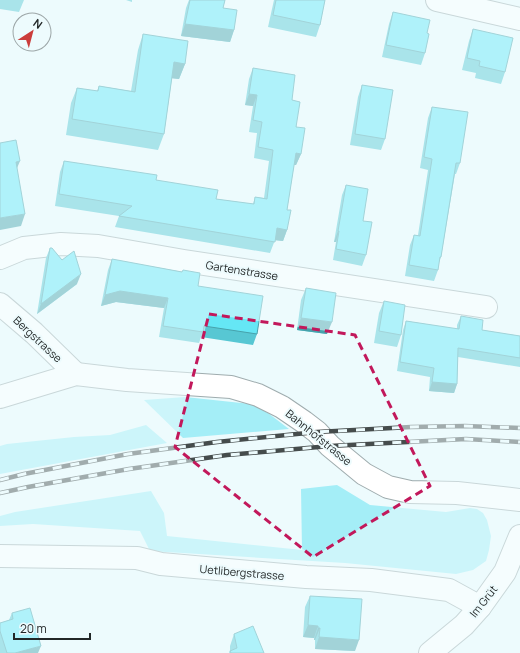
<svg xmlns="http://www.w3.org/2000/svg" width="520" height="653" viewBox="0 0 520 653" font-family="Manrope,sans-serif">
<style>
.green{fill:#a4eef7}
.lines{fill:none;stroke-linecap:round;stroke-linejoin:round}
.street-casing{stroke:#9facae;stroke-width:24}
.street{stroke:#fff;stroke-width:22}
.rail-casing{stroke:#454c4c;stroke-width:4.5}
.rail{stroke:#edfbfd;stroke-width:3;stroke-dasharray:9;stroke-linecap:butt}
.wall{fill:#57c7d3}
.shaded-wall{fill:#47a2ac}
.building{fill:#65e7f5;stroke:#47a2ac}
.marked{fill:none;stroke:#c2185b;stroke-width:3;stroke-dasharray:8 5;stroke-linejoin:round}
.labels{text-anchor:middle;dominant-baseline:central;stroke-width:4;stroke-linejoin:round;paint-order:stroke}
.street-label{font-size:11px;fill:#222727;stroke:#edfbfd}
</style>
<rect width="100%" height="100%" fill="#edfbfd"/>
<!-- green -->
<g class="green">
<path d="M185,397L251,404L268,413L289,429L183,438L144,400Z"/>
<path d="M146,425L167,443L0,474V446L7,444L74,437L110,435Z"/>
<path d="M337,485L370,505L446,512L470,508L477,509L483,513L487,520L491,536L489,550L486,561L473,570L456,574L345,563L150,551L140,531L33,524L0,526V516L15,512L151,491L164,513L167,536L302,550L301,489Z"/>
</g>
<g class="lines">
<defs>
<g id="street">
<path d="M437,0L520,19"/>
<path d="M0,258L24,248L61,244L98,246L184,261L486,307"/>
<path d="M0,304L34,333L76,374"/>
<path d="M0,397L76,374L127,380L231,387L258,395L282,407L304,422L317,432L330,446L364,474L388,487L410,492L457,493L520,500"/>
<path d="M0,556L137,558L161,564L306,577L371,580L449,590L480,607"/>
<path d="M430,653L464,625L480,607L505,572L520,536"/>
</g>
</defs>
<!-- street casing -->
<use href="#street" class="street-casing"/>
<!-- street -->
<use href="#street" class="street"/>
<defs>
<g id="rail">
<path d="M0,480L24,474L128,454L217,442L317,432L411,427L465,426L520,428"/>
<path d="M0,493L28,487L129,469L227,455L330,446L466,439L520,442"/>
</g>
</defs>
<!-- rail casing -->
<use href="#rail" class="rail-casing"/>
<!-- rail -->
<use href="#rail" class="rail"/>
</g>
<!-- wall -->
<g class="wall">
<path d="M0,0H24L19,12L0,9Z"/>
<path d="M126,0H132V2Z"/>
<path d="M189,0H225L223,8L234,30L230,42L181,36L186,8Z"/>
<path d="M274,0H325L320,25L316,37L268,27Z"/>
<path d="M393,12L427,33L425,53L421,65L382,57L389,24Z"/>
<path d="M473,29L505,72L501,84L475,78L476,73L462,70L469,41Z"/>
<path d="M143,34L185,64L179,79L172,78L164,134L158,150L66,135L71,103L77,88L97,91L99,86L131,91L138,50Z"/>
<path d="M253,68L292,100L301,154L296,165H294L287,210V230L283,241L275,240L270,253L115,227L119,216L55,206L60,172L64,161L156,180L216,199L253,204L255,197L264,198L269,161L254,158L257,133L249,132L253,106L245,105L249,79Z"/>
<path d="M362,85L385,139L381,150L350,145L358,97Z"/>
<path d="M432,107L460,163L456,174H455L441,257L439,262L438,270L434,281L405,276L410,245L414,235H418L428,170L420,168L428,118Z"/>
<path d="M346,185L363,221L366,255L362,266L333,260L336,242H334L342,195Z"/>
<path d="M50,248L62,260L77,284L37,314L46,258Z"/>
<path d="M112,259L198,286L257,334L253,345L201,337L199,343L159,337L164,308L116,302L101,306L108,270Z"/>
<path d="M306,288L327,334L297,330L301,300Z"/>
<path d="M384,301L401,335L397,347L374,343L379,313Z"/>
<path d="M461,316L482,330L520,336V367L458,357L457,384L454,393L429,391L430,377L397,371L403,330L406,321L457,329V325Z"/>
<path d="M310,596L355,651L315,649V640H314V638L303,637L305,607Z"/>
<path d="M12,613L38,653H0V623L9,620Z"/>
<path d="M234,634L264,653H229L230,650V646Z"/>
</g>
<!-- shaded-wall -->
<g class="shaded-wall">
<path d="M185,24L234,30L230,42L181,36Z"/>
<path d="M174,62L185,64L179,79L169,78Z"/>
<path d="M249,94L257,95L253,106L245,105Z"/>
<path d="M296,153L301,154L296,165H292Z"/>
<path d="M20,161L15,173L16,162Z"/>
<path d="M25,214L21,226L0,230V218Z"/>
<path d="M277,228L287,230L283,241L273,240Z"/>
<path d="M338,231H339L336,242H334Z"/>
<path d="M81,274L77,284L37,314L41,304Z"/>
<path d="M120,291L168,298L164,308L116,302L101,306L105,295Z"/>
<path d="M301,318L332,322L327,334L297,330Z"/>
<path d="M432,382L457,384L454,393L429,391Z"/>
<path d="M308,625L318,626L314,638L303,637Z"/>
<path d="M318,628H320L315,640H314Z"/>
<path d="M319,637L359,640L355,651L315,649Z"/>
<path d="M41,646L38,653H15Z"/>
</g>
<!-- building -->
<g class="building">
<path d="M190,0H225L223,8L237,10L234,30L185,24Z"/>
<path d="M276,0H325L320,25L273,15Z"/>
<path d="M393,12L430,20L427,33L429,34L425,53L386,45Z"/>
<path d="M473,29L513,38L505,72L479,66L480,61L467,58Z"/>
<path d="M143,34L188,41L185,64L174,62L164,134L72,119L77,88L98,91L99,86L135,92Z"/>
<path d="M253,68L295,75L292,100L300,102L296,127L305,128L301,154L296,153L287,210H291L287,230L277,228L275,242L119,216L132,206L59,194L64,161L157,175L156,180L218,190L216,199L254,204L255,197L267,199L273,150L258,147L262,122L253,120L257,95L249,94Z"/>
<path d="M362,85L393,90L385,139L355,134Z"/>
<path d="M432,107L468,112L460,163H456L441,257H440L438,270L409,265L414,235L420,236L432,159L424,157Z"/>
<path d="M16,140L20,161L16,162L25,214L0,218V143Z"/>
<path d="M346,185L368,189L363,221L372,222L366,255L336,249L339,231H338Z"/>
<path d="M50,248H52L62,260L74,251L81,274L41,304Z"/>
<path d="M112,259L182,272L183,270L200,273L198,286L263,296L257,334L204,326L203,332L163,326L168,298L120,291L105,295Z"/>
<path d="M306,288L336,293L332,322L301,318Z"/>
<path d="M384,301L405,305L401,335L379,331Z"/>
<path d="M461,316L483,320L482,330L520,336V358L458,348L457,384L432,382L434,368L400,362L406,321L459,329Z"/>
<path d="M310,596L362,599L359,640L319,637L320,628H318V626L308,625Z"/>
<path d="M30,608L41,646L15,653H7L0,631V623L13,619L12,613Z"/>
<path d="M253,626L264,653H231L230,651L237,648L234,634Z"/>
</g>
<!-- marked area -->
<path d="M0 0H520V653H0ZM209,314L355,335L430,486L313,557L175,447Z" fill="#edfbfd" fill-opacity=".55" fill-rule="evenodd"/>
<path class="marked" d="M209,314L355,335L430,486L313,557L175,447Z"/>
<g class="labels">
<!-- street labels -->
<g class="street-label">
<text transform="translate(242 270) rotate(9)">Gartenstrasse</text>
<text transform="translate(38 339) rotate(43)">Bergstrasse</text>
<text transform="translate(319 437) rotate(39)">Bahnhofstrasse</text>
<text transform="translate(242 572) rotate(5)">Uetlibergstrasse</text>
<text transform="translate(483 601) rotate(-52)">Im Grüt</text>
</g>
</g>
<!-- north arrow -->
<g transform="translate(32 32) rotate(36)"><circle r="19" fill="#edfbfd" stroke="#9ca6a7"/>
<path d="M0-3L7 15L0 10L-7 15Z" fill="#cb3d3b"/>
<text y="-6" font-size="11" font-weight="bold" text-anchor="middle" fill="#222727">N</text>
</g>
<!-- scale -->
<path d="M14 633v6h76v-6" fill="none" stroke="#222727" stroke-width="2"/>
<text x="20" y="633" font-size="12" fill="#222727" stroke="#edfbfd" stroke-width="3" paint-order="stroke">20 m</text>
</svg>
